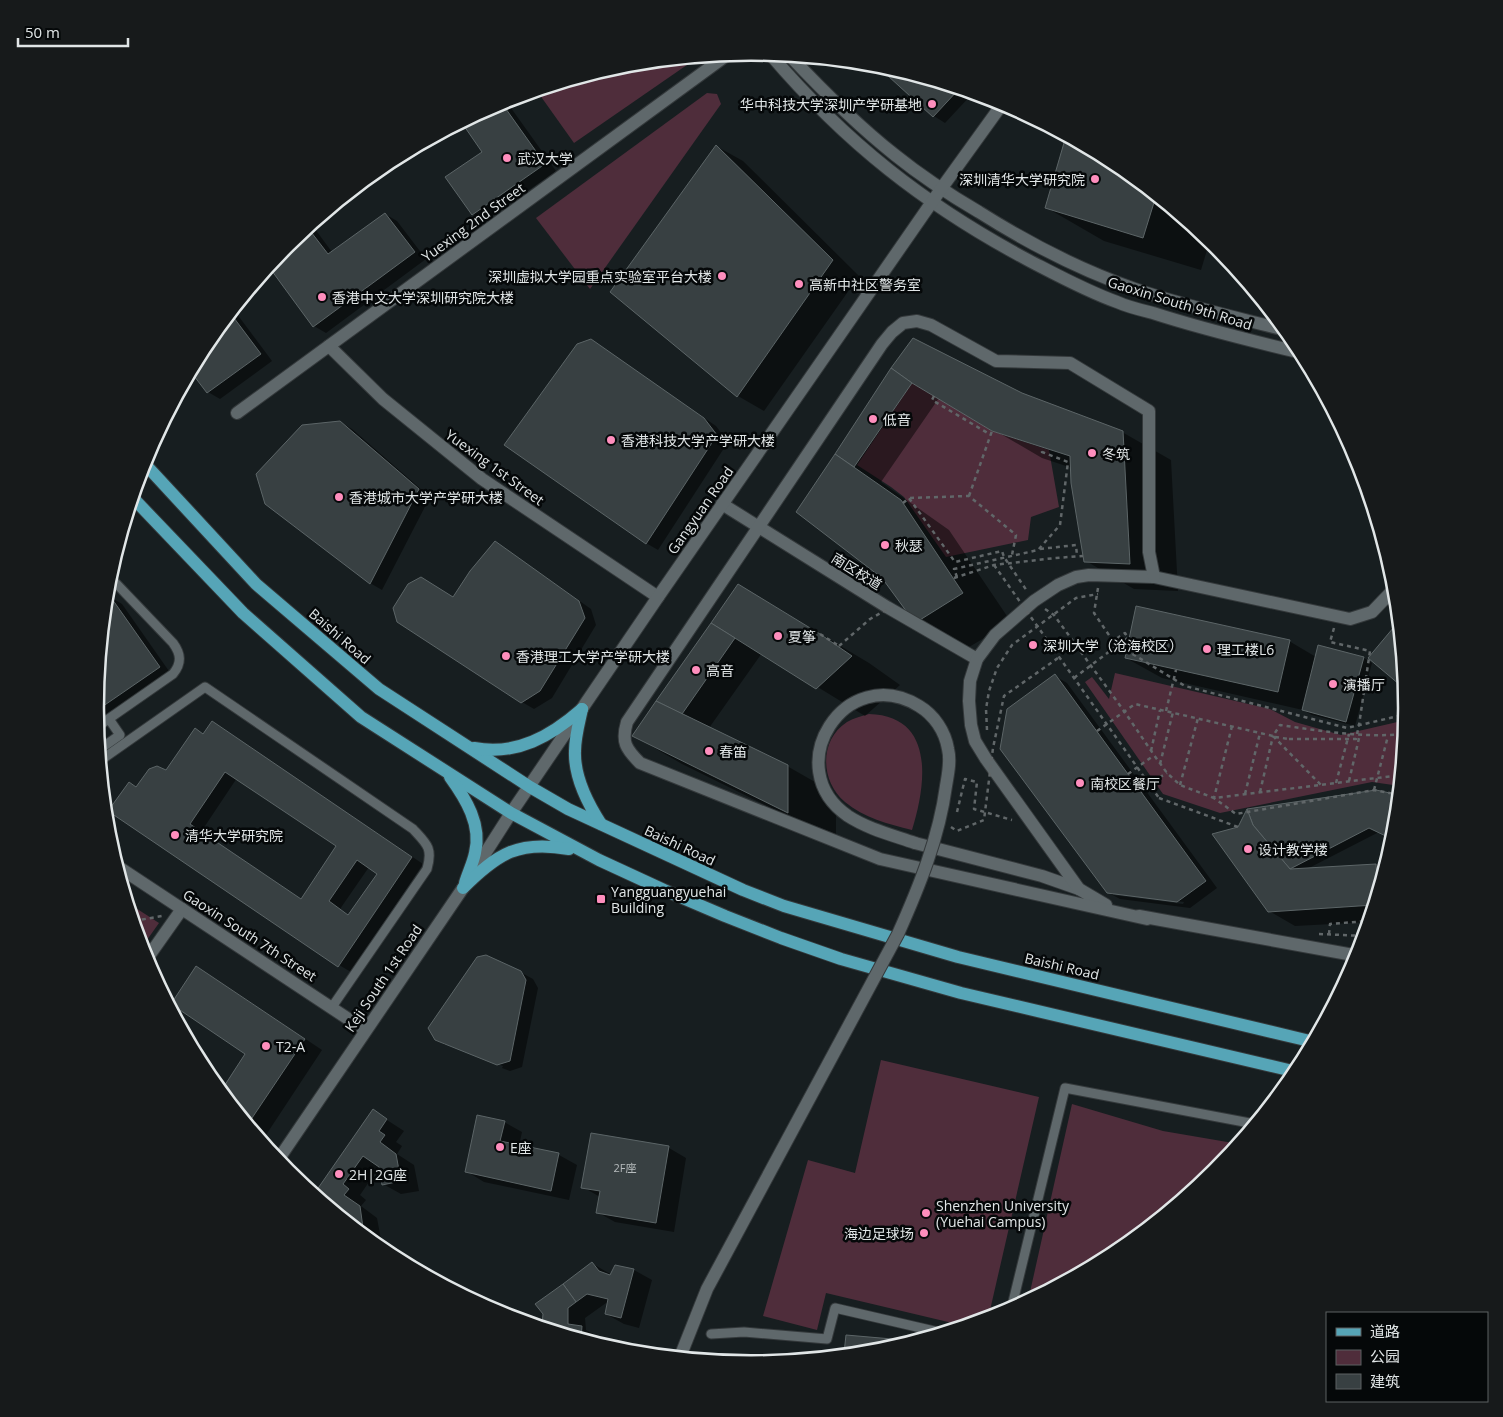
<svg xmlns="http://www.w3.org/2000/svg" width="1503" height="1417" viewBox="0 0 1503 1417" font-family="'Open Sans','Noto Sans SC',sans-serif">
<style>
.green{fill:#4f2d3b}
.shadow{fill:#0007;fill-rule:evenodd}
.building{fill:#384042;stroke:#5c6567;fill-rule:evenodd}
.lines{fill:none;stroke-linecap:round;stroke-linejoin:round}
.service-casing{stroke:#34393b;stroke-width:11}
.minor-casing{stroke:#34393b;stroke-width:14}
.tertiary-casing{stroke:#34393b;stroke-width:14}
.primary-casing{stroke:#34393b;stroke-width:14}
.path{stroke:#616769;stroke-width:2.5;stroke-dasharray:4 4;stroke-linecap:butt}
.service{stroke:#5f686b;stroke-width:9}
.minor{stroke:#5f686b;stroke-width:12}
.tertiary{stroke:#5f686b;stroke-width:12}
.primary{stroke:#56a5b7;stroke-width:12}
.minor-bridge-casing{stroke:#34393b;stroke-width:14;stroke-linecap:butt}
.path-bridge{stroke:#616769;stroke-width:2.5;stroke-dasharray:4 4;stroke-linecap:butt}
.minor-bridge{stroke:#5f686b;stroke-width:12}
.poi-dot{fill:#fe8ebd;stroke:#050809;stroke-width:2}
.labels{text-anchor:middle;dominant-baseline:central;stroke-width:5;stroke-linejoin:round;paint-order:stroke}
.number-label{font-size:11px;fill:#b7bcbe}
.poi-label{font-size:14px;fill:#e1e6e7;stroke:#050809;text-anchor:start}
.street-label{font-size:14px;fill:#e1e6e7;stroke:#050809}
.rim{fill:none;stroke:#e1e6e7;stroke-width:2.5}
</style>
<rect width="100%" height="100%" fill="#171e20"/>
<!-- green -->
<g class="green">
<path d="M697,58L574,143L537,91L624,65Z"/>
<path d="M707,93L717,94L721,104L590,289L536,218Z"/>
<path d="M912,383L992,431L1049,450L1059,507L1031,517L1028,540L946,557L904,497L891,487L857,465Z"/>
<path d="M1115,673L1270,709L1295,722L1341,735L1406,720L1400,786L1372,782L1220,813L1163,794L1085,682L1092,677L1109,699Z"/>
<path d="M869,714C936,716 926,785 912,830C888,824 864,818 845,802C820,781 819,740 847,722C854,718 862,716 869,714Z"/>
<path d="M128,903L159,923L142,947Z"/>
<path d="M881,1060L1039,1097L988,1319L965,1326L826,1293L817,1330L763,1316L808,1160L855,1173Z"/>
<path d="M1072,1104L1163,1131L1239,1144L1215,1173L1116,1254L1028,1301Z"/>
</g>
<!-- shadow -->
<g class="shadow">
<path d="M878,65H880L973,93L945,123L934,116Z"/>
<path d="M506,101L556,171L485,221L473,214L447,177L484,152L501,102Z"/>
<path d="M716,146L743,161L859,276L764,411L738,396L612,292Z"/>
<path d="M1116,163L1210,240L1201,270L1104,241L1047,208Z"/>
<path d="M385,214L397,221L426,259L326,333L314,326L288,244L312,225L332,252Z"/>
<path d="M234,310L272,361L220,399L208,392L192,371L206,344Z"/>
<path d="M591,341L716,426L728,442L658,550L646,543Z"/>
<path d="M893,368L1021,394L1122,432L1171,460L1178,591L1134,589L1086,561L1072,468L1042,458L939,398L881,482L949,530L1011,622L964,650L916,622L883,578L798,511Z"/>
<path d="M340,422L352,429L430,497L382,590L370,583L266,504Z"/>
<path d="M495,542L591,609L596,625L552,698L534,709L522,702Z"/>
<path d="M738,585L869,663L900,685L865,716L762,653L709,728L787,766L836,794V840L682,764L634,736Z"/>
<path d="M110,597L122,604L171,674L97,725L96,708L106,600Z"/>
<path d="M1289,641L1316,657L1319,646L1364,658L1372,663L1355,726L1312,715L1303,710L1162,678L1126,658Z"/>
<path d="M1055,676L1067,683L1217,888L1190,908L1120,899L1107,892ZM1113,892L1184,902L1183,904L1113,895Z"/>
<path d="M224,730L423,864L351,972L339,965L137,788L167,771L204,735ZM237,778L338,846L302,900L201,832ZM369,867L378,873L349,915L340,909Z"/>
<path d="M1399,797L1394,840L1379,832L1307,869L1376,865L1385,870L1369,922L1295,926L1269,911L1214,835Z"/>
<path d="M520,972L533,979L538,988L522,1067L510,1071L502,1068L503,1066L445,1043V1045L436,1039Z"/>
<path d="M214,978L322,1050L262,1141L222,1092L247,1054Z"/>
<path d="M373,1111L404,1131L396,1142L402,1146L397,1154L414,1165L419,1191L401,1194L383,1184L380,1166L360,1195L366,1200L361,1206L377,1218L382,1245H377L315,1195Z"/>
<path d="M504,1122L522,1132L519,1146L559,1155L577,1165L569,1200L484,1182L466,1171Z"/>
<path d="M669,1148L686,1158L674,1232L615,1222L597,1212L600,1197L583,1187Z"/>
<path d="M593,1264L612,1275L616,1267L634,1270L652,1280L639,1328L624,1324L606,1314L608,1304L606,1303L585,1318L586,1330L599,1337V1344L537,1326H543Z"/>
<path d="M486,1307L496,1308L514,1319L500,1314Z"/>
</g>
<!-- building -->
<g class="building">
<path d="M876,65H880L959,89L933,117Z"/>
<path d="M501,102L545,164L472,215L445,177L482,152L462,123Z"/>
<path d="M1066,136L1116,163L1156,196L1143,238L1045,208Z"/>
<path d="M716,145L833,260L737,397L610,292Z"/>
<path d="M385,213L415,252L313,327L269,267L288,244L308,228L328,254Z"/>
<path d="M231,314L261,354L207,393L191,372L206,344Z"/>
<path d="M913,338L1022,393L1123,431L1130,564L1084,562L1071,483L1070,456L992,431L912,383L891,368Z"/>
<path d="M591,339L704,418L717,435L646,544L504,445L577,344Z"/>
<path d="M891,368L912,383L854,467L835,454Z"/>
<path d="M340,421L419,489L370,584L265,504L256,474L302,425Z"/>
<path d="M835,454L901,500L963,593L915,623L882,578L796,512Z"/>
<path d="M495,541L579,601L585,618L540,691L521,703L397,622L393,608L408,584L421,577L453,597L470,571Z"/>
<path d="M738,584L820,634L852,656L816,689L711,623Z"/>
<path d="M110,596L160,667L96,711L106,598Z"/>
<path d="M1136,606L1290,640L1278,692L1125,658Z"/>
<path d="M1399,621L1406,690L1368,658Z"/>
<path d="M711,623L735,638L682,714L656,701Z"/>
<path d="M1318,645L1364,657L1346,722L1302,710Z"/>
<path d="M1055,674L1206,881L1177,902L1107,893L1000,749L1007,709Z"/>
<path d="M656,701L788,765V813L632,736Z"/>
<path d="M212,721L412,857L338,967L108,811L129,782L136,787L149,769L157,766L166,770L195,728L203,734ZM225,772L336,846L301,899L190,824ZM357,860L377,874L348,915L329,901Z"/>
<path d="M1376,790L1399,795L1394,840L1369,828L1290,869L1253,825L1247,809Z"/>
<path d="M1247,809L1253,825L1290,869L1376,864L1378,891L1374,905L1268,912L1212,834L1238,827Z"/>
<path d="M486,955L521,971L526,980L510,1061L497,1065L435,1040L428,1028L477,957Z"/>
<path d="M196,966L305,1039L248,1124L221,1091L245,1054L171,1004Z"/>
<path d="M373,1109L387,1119L379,1131L385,1135L380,1142L396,1154L401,1181L382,1185L379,1167L363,1156L343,1184L349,1189L344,1195L360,1206L364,1235L314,1194Z"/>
<path d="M477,1115L505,1121L500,1141L559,1153L551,1191L465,1172Z"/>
<path d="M591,1133L669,1146L656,1223L596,1213L600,1191L581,1188Z"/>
<path d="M592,1262L599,1271L610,1275L615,1265L634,1269L621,1318L605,1314L608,1299L587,1294L576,1302L563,1284Z"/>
<path d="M563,1284L576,1302L568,1308V1324L582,1326L581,1339L532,1324L542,1325L543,1314L535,1304Z"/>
<path d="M846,1335L915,1341L879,1352L856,1354L844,1353Z"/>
</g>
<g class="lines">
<defs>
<g id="service">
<path d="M97,727L173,674C182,663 181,654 173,643L109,576"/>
<path d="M100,749L120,735L109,719"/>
<path d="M101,760L205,687L413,829C427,844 433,848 427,869L332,1007"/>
<path d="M1011,1310L1065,1088L1255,1124"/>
<path d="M711,1334L744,1332L827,1339L835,1308L943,1333"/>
</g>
<g id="minor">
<path d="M329,346L383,399L482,479L658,597"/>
<path d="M237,413L727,55"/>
<path d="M722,504L887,607L977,659"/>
<path d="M915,843L1042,876L1079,889"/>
<path d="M1106,905L1079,889L986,759L975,741L971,725L969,701L970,681L977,659L995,635L1034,601L1058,585L1076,577L1089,575L1154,577L1350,619L1372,612L1396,587"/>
<path d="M1139,916L1359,956"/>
<path d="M1147,919L880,859L640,763C626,749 621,742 627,722L882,344L892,332L903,323L917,321L931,325L996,361L1070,363L1149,411V552L1154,577"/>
<path d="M146,960L182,909"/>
</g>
<g id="tertiary">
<path d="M770,54C846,143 925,205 1028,260C1057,275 1086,291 1117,302C1128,307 1141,310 1153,313C1202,329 1252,341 1302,353"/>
<path d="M790,56C823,91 857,125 895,155C921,176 950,195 979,212C1028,243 1080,270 1135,289C1184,306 1235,317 1285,330"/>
<path d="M117,866L365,1030"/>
<path d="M278,1160L463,888L511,813L658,597L941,189L1003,103"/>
</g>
<g id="primary">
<path d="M144,463L256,584L379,689L530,787L568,809L743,890L784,906L958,957L1314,1042"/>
<path d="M133,498L243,613L361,717L511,813L599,860L664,890L725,916L781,938L841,959L961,993L1297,1072"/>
<path d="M582,709C579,723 575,737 575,751C574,777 588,804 601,824"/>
<path d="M474,748C517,756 551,736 582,709"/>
<path d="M450,777C466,799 482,825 475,853C473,863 468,873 465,883"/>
<path d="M463,888C498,853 519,840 569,849"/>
</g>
</defs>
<!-- service casing -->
<use href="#service" class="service-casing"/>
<!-- minor casing -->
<use href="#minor" class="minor-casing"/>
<!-- tertiary casing -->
<use href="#tertiary" class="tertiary-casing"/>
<!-- primary casing -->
<use href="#primary" class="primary-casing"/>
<!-- path -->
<g class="path">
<path d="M934,396L932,400L991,435"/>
<path d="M969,496L992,431"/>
<path d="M910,498L969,496L1016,535L1012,555"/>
<path d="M903,503L909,498L955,562L1002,551L1004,557L1027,591"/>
<path d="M1040,549L1076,545L1077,556"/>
<path d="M957,577L954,569L1038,550L1060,525L1068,462L1042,452L1043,449"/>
<path d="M1098,588L1094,613L1113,641L1125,633L1128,638L1118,645"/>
<path d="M1045,609L1054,615L1124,711L1154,755L1167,773L1180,785L1214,798L1401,775"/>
<path d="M1334,628L1330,642L1370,651L1359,725"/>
<path d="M820,634L839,646"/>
<path d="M1166,711L1176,670"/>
<path d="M1232,726L1214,798L1236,814L1374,790L1399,795"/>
<path d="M987,730L986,709L989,691L997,668L1012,645L1076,598L1098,594"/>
<path d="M1097,731L1135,704L1273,736L1280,725C1321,731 1363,738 1405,734"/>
<path d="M1273,736L1321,785"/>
<path d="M1275,737L1289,739"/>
<path d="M1151,751L1160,710"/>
<path d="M1160,764L1173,712"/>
<path d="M1128,774L1153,756"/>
<path d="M1349,781L1360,734"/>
<path d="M1336,783L1349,734"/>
<path d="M1180,785L1198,718"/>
<path d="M1374,790L1388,736"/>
<path d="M1141,792L1145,786L1167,773"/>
<path d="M1260,792L1273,736"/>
<path d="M1245,794L1260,733"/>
<path d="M1397,795L1400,785"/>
<path d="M1159,798L1238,827"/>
<path d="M957,812L965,779L977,782L974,809L1012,820"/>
<path d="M134,921L162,916"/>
<path d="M1319,934L1365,936"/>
<path d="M1329,934L1330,924L1367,921"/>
</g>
<!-- service -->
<use href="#service" class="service"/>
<!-- minor -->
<use href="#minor" class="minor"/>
<!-- tertiary -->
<use href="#tertiary" class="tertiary"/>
<!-- primary -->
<use href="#primary" class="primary"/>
<defs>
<path id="minor-bridge" d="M680,1357L707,1289L898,934C919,887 939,838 946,786C948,774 951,761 948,749C945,731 934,715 919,706C845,661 778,768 848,816C868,829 892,835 915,843"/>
</defs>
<!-- minor-bridge casing -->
<use href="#minor-bridge" class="minor-bridge-casing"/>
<!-- path-bridge -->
<g class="path-bridge">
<path d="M994,565L1159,798"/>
<path d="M954,578L994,565L1055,558L1083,556"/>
<path d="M839,646L870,619L897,604"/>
<path d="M1074,678L1118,645L1185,686L1347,728L1407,714"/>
<path d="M1289,739H1356L1359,725"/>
<path d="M951,827L957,831L984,820L993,748L1004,696L1058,658"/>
</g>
<!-- minor-bridge -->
<use href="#minor-bridge" class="minor-bridge"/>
</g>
<!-- markers -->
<g class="poi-dot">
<circle cx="932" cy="104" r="5"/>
<circle cx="507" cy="158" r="5"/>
<circle cx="1095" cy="179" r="5"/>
<circle cx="722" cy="276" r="5"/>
<circle cx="799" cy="284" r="5"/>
<circle cx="322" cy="297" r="5"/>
<circle cx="873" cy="419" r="5"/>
<circle cx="611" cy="440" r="5"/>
<circle cx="1092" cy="453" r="5"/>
<circle cx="339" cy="497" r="5"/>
<circle cx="885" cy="545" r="5"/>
<circle cx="778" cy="636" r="5"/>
<circle cx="1033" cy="645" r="5"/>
<circle cx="1207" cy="649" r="5"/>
<circle cx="506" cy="656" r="5"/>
<circle cx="696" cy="670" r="5"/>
<circle cx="1333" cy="684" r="5"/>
<circle cx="709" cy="751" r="5"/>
<circle cx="1080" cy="783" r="5"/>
<circle cx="175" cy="835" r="5"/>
<circle cx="1248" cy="849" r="5"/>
<rect x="596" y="894" width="10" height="10" rx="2.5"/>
<circle cx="266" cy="1046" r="5"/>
<circle cx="500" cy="1147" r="5"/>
<circle cx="339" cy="1174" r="5"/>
<circle cx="926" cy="1213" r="5"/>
<circle cx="924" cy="1233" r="5"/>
</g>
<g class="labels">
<!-- number labels -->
<g class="number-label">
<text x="625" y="1167">2F座</text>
</g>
<!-- poi labels -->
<g class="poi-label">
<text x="922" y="104" text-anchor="end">华中科技大学深圳产学研基地</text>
<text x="517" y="158">武汉大学</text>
<text x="1085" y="179" text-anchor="end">深圳清华大学研究院</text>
<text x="712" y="276" text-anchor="end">深圳虚拟大学园重点实验室平台大楼</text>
<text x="809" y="284">高新中社区警务室</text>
<text x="332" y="297">香港中文大学深圳研究院大楼</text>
<text x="883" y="419">低音</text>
<text x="621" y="440">香港科技大学产学研大楼</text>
<text x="1102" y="453">冬筑</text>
<text x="349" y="497">香港城市大学产学研大楼</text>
<text x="895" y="545">秋瑟</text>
<text x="788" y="636">夏筝</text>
<text x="1043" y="645">深圳大学（沧海校区）</text>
<text x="1217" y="649">理工楼L6</text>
<text x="516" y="656">香港理工大学产学研大楼</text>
<text x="706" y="670">高音</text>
<text x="1343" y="684">演播厅</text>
<text x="719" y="751">春笛</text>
<text x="1090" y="783">南校区餐厅</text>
<text x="185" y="835">清华大学研究院</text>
<text x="1258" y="849">设计教学楼</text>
<text x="611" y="891">Yangguangyuehai<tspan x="611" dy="16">Building</tspan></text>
<text x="276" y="1046">T2-A</text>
<text x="510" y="1147">E座</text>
<text x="349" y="1174">2H|2G座</text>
<text x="936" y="1205">Shenzhen University<tspan x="936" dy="16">(Yuehai Campus)</tspan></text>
<text x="914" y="1233" text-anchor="end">海边足球场</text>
</g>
<!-- street labels -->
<g class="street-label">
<text transform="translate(473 222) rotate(-36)">Yuexing 2nd Street</text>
<text transform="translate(1180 303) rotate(17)">Gaoxin South 9th Road</text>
<text transform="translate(495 467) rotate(36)">Yuexing 1st Street</text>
<text transform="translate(700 510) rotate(-55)">Gangyuan Road</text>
<text transform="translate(857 571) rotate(32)">南区校道</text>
<text transform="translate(340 636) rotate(41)">Baishi Road</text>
<text transform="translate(680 845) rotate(25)">Baishi Road</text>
<text transform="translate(250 935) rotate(33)">Gaoxin South 7th Street</text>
<text transform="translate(1062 966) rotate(13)">Baishi Road</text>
<text transform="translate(383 978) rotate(-56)">Keji South 1st Road</text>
</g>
</g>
<!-- crop -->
<path d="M0 0H1503V1417H0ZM104 708a647 647 0 1 1 1294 0a647 647 0 1 1-1294 0Z" fill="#171a1b" fill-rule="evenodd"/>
<path class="rim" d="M104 708a647 647 0 1 1 1294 0a647 647 0 1 1-1294 0Z"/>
<!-- legend -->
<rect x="1326" y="1312" width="162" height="90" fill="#050809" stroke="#5d6162"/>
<rect x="1336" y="1328" width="25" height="8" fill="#56a5b7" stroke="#5d6162"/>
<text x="1370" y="1337" font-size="15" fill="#e1e6e7">道路</text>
<rect x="1336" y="1350" width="25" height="15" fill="#4f2d3b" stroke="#5d6162"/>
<text x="1370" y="1362" font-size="15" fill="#e1e6e7">公园</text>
<rect x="1336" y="1374" width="25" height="15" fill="#384042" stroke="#5d6162"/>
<text x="1370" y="1387" font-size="15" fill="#e1e6e7">建筑</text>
<!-- scale -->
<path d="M18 38v8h110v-8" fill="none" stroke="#e1e6e7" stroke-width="2.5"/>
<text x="25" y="38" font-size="15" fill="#e1e6e7" stroke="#050809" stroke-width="4" paint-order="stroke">50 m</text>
</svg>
